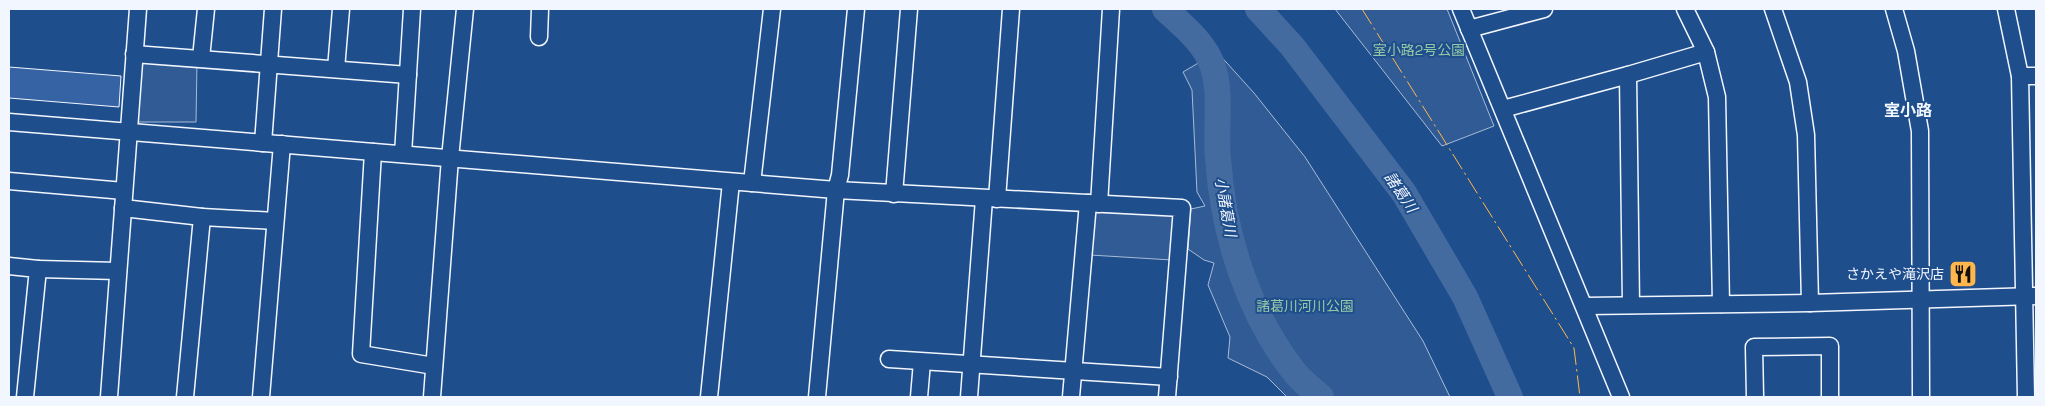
<svg xmlns="http://www.w3.org/2000/svg" width="2045" height="406" viewBox="0 0 2045 406" font-family="'Space Grotesk','Noto Sans JP',sans-serif">
<style>
.green{fill:#305b95;stroke:#a8bbd7}
.lines{fill:none;stroke-linecap:round;stroke-linejoin:round}
.river{stroke:#446ba0;stroke-width:26}
.building{fill:#3563a3;stroke:#f2f6ff}
.minor-casing{stroke:#f2f6ff;stroke-width:19}
.minor{stroke:#1f4e8c;stroke-width:16}
.power{stroke:#ffb74d;stroke-width:1;stroke-dasharray:18 4 2.5 4;stroke-linecap:butt}
.labels{text-anchor:middle;dominant-baseline:central;stroke-width:4;stroke-linejoin:round;paint-order:stroke}
.park-label{font-size:14px;fill:#97c8a6;stroke:#1f4e8c}
.poi-label{font-size:14px;fill:#f2f6ff;stroke:#1f4e8c;text-anchor:end}
.water-label{font-size:15px;font-style:italic;fill:#f2f6ff;stroke:#1f4e8c}
.quarter-label{font-size:16px;font-weight:bold;fill:#f2f6ff;stroke:#1f4e8c}
</style>
<rect width="100%" height="100%" fill="#1f4e8c"/>
<!-- green -->
<g class="green">
<path d="M1335,9H1447L1494,126L1442,146Z"/>
<path d="M1217,52L1254,93L1305,157L1423,341L1450,397H1287L1267,377L1228,358L1230,337L1208,285L1214,263L1204,260L1188,249L1191,209L1205,206L1197,192L1192,90L1183,72Z"/>
<path d="M138,59L197,62L196,122H136Z"/>
<path d="M1094,211L1175,216L1172,260L1090,255Z"/>
</g>
<g class="lines">
<!-- river -->
<g class="river">
<path d="M1165,9C1183,26 1205,43 1213,67C1222,97 1215,128 1218,158C1223,234 1248,314 1296,374C1303,382 1313,390 1321,397"/>
<path d="M1258,9L1292,46L1404,193L1465,297L1510,397"/>
</g>
</g>
<!-- building -->
<path class="building" d="M9,67L121,76L119,107L9,98Z"/>
<g class="lines">
<defs>
<g id="minor">
<path d="M1461,9L1621,397"/>
<path d="M1685,9L1706,52L1717,97L1721,304"/>
<path d="M1773,9L1798,82L1806,135L1810,303"/>
<path d="M1894,9L1906,51L1920,131L1921,397"/>
<path d="M2006,9L2020,76L2026,397"/>
<path d="M1469,29L1544,9"/>
<path d="M539,37L540,9"/>
<path d="M134,54L408,75"/>
<path d="M201,58L206,9"/>
<path d="M336,69L341,9"/>
<path d="M1628,75L1706,52"/>
<path d="M2020,76H2036"/>
<path d="M1503,109L1628,75L1631,305"/>
<path d="M9,122L836,190L1182,208L1167,397"/>
<path d="M263,143L273,9"/>
<path d="M373,152L361,354L434,366"/>
<path d="M403,154L412,9"/>
<path d="M9,181L124,191"/>
<path d="M752,183L772,9"/>
<path d="M894,194L909,9"/>
<path d="M997,199L1011,9"/>
<path d="M1099,204L1111,9"/>
<path d="M123,208L202,217L185,397"/>
<path d="M202,217L275,221"/>
<path d="M9,266L38,269L25,397"/>
<path d="M38,269L118,271"/>
<path d="M1585,306L1810,303L2036,296"/>
<path d="M889,359L1169,377"/>
<path d="M109,397L138,9"/>
<path d="M261,397L282,144"/>
<path d="M432,397L450,158L465,9"/>
<path d="M709,397L731,182"/>
<path d="M817,397L836,190L840,175L856,9"/>
<path d="M919,397L922,362"/>
<path d="M969,397L984,199"/>
<path d="M1071,397L1088,203"/>
<path d="M1755,397L1754,347L1830,346V397"/>
</g>
</defs>
<!-- minor casing -->
<use href="#minor" class="minor-casing"/>
<!-- minor -->
<use href="#minor" class="minor"/>
<!-- power -->
<path class="power" d="M1362,9L1574,348L1580,397"/>
</g>
<!-- icons -->
<defs>
<symbol id="restaurant-square" viewBox="-11 -11 22 22"><rect x="-9" y="-9" width="18" height="18" rx="4" fill="#ffb74d" stroke="#1f4e8c"/><path d="M-5-6h1v4h1v-4h1v4h1v-4h1v5L-1.5 .5V6h-2V.5L-5-1ZM5-6V6H3V1.5H1.5Q1.5-4 5-6Z" fill="#111"/></symbol>
</defs>
<g fill-rule="evenodd">
<use href="#restaurant-square" x="1947" y="258" width="32" height="32"/>
</g>
<g class="labels">
<!-- park labels -->
<g class="park-label">
<text x="1419" y="50">室小路2号公園</text>
<text x="1305" y="306">諸葛川河川公園</text>
</g>
<!-- poi labels -->
<g class="poi-label">
<text x="1944" y="274">さかえや滝沢店</text>
</g>
<!-- water labels -->
<g class="water-label">
<text transform="translate(1401 192) rotate(56)">諸葛川</text>
<text transform="translate(1226 207) rotate(80)">小諸葛川</text>
</g>
<!-- quarter labels -->
<g class="quarter-label">
<text x="1908" y="110">室小路</text>
</g>
</g>
<!-- border -->
<rect width="2045" height="406" fill="none" stroke="#f2f6ff" stroke-width="20"/>
</svg>
